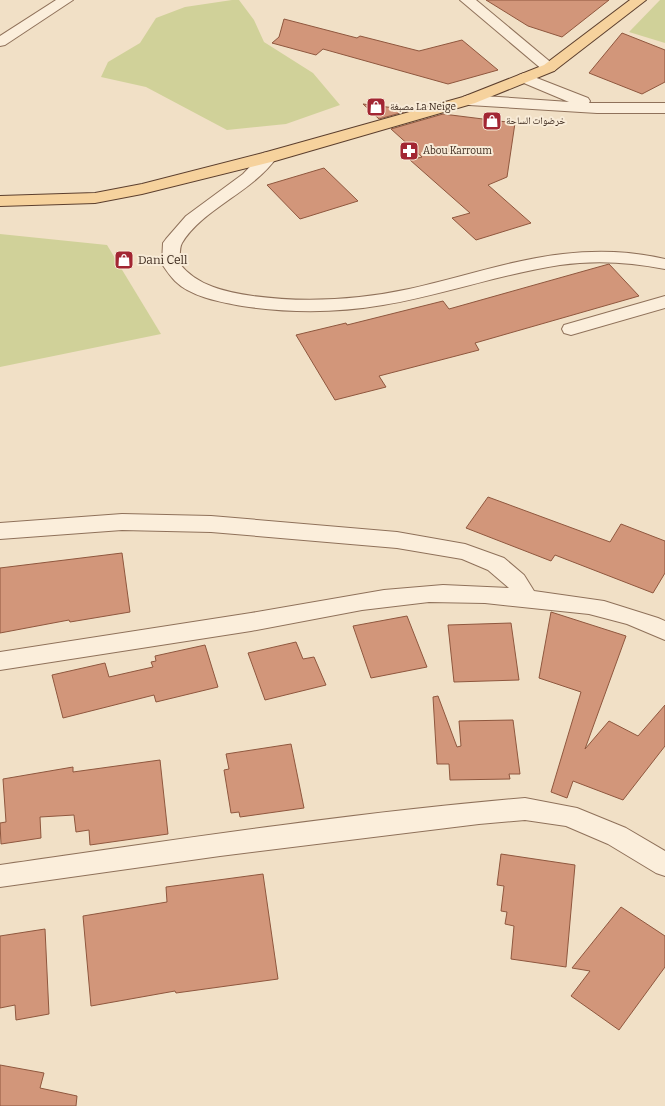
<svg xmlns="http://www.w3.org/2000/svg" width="665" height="1106" viewBox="0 0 665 1106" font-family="Bitter,'Noto Naskh Arabic',serif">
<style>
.green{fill:#d0d199}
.building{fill:#d2967a;stroke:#8f573e}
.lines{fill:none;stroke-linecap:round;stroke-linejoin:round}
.minor-casing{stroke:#8f715a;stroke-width:2}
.major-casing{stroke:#5c3f2e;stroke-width:2}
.minor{fill:#fbeedb;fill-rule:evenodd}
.major{fill:#f6d29d;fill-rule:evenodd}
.labels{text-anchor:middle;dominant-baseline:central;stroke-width:4;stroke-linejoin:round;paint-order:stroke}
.far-poi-label{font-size:10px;fill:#3e2b1f;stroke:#f8ebd7;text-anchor:start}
.poi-label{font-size:12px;fill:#3e2b1f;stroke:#f8ebd7;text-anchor:start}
</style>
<rect width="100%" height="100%" fill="#f1e0c6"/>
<!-- green -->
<g class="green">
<path d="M232,0H239L254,20L264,42L313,73L340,105L286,124L227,130L146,87L101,77L108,62L140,43L156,18L185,7Z"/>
<path d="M660,0H665V43L629,32Z"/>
<path d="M0,234L107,245L161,334L0,367Z"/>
</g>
<!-- building -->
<g class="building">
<path d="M486,0H609L562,37L528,26Z"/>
<path d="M284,19L357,38L360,36L419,51L462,40L498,70L448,84L323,49L316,55L272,43L279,37Z"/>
<path d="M622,33L665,50V82L642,94L589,73Z"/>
<path d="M363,104L411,110L379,119Z"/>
<path d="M443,114L515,123L507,177L488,185L531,223L476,240L452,218L470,213L410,160L422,157L391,129Z"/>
<path d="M324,168L358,201L300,219L267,185Z"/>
<path d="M609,264L639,296L475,343L479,350L379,376L386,387L335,400L296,335L346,323L347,325L443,301L449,309Z"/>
<path d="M488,497L610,542L621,524L665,541V573L653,593L555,555L551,561L466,528Z"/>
<path d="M122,553L130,612L70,622L69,620L0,633V568Z"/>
<path d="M551,612L626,636L585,749L609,721L638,736L665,705V746L623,800L573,781L567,798L551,792L581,692L539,678Z"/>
<path d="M407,616L427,667L371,678L353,626Z"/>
<path d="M511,623L519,680L454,682L448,625Z"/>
<path d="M296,642L303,659L314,657L326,685L265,700L248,653Z"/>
<path d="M205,645L218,687L156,702L154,695L63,718L52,675L105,663L109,677L153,667L151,662L156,661L155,656Z"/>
<path d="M438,696L457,747L461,746L459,721L513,720L520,774H509L510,779L450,780L449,764H437L433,697Z"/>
<path d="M291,744L304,808L240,817L239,812L231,813L224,770L229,769L226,754Z"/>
<path d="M160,760L168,834L90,845L89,830L76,832L74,815L40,817L41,838L1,844L0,823L6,822L3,779L73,767V772Z"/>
<path d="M501,854L575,865L566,967L511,959L514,926L505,924L507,912L501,911L504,886L497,885Z"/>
<path d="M263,874L278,979L176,993L175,991L91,1006L83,916L167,902L166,887Z"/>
<path d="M621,907L665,936V967L619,1030L571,996L590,971L572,968Z"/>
<path d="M45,929L49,1014L16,1020L15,1005L0,1008V936Z"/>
<path d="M0,1065L44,1073L40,1088L77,1096L76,1106H0Z"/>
</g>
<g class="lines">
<defs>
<g id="minor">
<path d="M56,0H73L5,45L0,46V36Z"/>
<path d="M460,0H476L554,65L557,68L554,71H544Z"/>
<path d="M524,73L588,98L590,101L589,103H665V113H597L469,105L463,103L461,100L463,97L469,95L569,102L519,81L516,78L519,75Z"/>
<path d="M269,152L275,153L277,157C253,192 202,209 182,243C179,248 180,258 180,264C197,286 226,292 253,296C305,303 357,300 409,289C460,278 510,260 563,254C598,250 631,251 665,259V269C630,262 595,260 560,265C500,274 443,295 383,305C337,313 289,313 242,306C221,302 191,297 175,281C170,276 166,270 162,264L163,243L166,239L186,216L243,174L263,153Z"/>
<path d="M665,296V308L571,335L564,333L562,329L564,325Z"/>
<path d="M122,514L211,516L397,532L465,544L504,558L524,575L534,591L604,601L658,618L665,621V640L627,624L589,614L485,603L429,602L362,610L251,631L0,670V652L251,613L384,590L443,585L509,588L488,570L462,559L397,548L211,532L122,530L0,539V523Z"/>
<path d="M525,798L577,808L626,828L665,851V876L656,873L608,844L566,826L525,820L479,824L220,856L0,887V865C175,840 349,813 525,798Z"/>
</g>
<path id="major" d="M630,0H646L554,71L475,103L275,161L142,194L95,203L0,206V196L95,193L142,184L263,153L463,97L544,65Z"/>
</defs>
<!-- minor casing -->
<use href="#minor" class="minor-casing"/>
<!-- major casing -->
<use href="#major" class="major-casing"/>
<!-- minor -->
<use href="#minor" class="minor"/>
<!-- major -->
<use href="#major" class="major"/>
</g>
<!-- icons -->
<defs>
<symbol id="shop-square" viewBox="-11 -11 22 22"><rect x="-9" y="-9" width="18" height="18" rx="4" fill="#a22633" stroke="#f8ebd7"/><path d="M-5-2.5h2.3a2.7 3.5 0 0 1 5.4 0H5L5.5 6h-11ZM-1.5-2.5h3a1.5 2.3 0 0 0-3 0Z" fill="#fff"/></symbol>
<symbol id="pharmacy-square" viewBox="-11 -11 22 22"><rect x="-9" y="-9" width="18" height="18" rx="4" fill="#a22633" stroke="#f8ebd7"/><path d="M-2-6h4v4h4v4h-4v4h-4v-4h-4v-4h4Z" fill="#fff"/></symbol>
</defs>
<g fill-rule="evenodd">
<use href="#shop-square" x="365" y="96" width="22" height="22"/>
<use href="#shop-square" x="481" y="110" width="22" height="22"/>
<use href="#pharmacy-square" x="398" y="140" width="22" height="22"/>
<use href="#shop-square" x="113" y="249" width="22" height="22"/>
</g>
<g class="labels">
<!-- far-poi labels -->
<g class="far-poi-label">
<text x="390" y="107">مصبغة La Neige</text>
<text x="506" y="121">خرضوات الساحة</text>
<text x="423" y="151">Abou Karroum</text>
</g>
<!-- poi labels -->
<g class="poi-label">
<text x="138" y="260">Dani Cell</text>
</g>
</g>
</svg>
